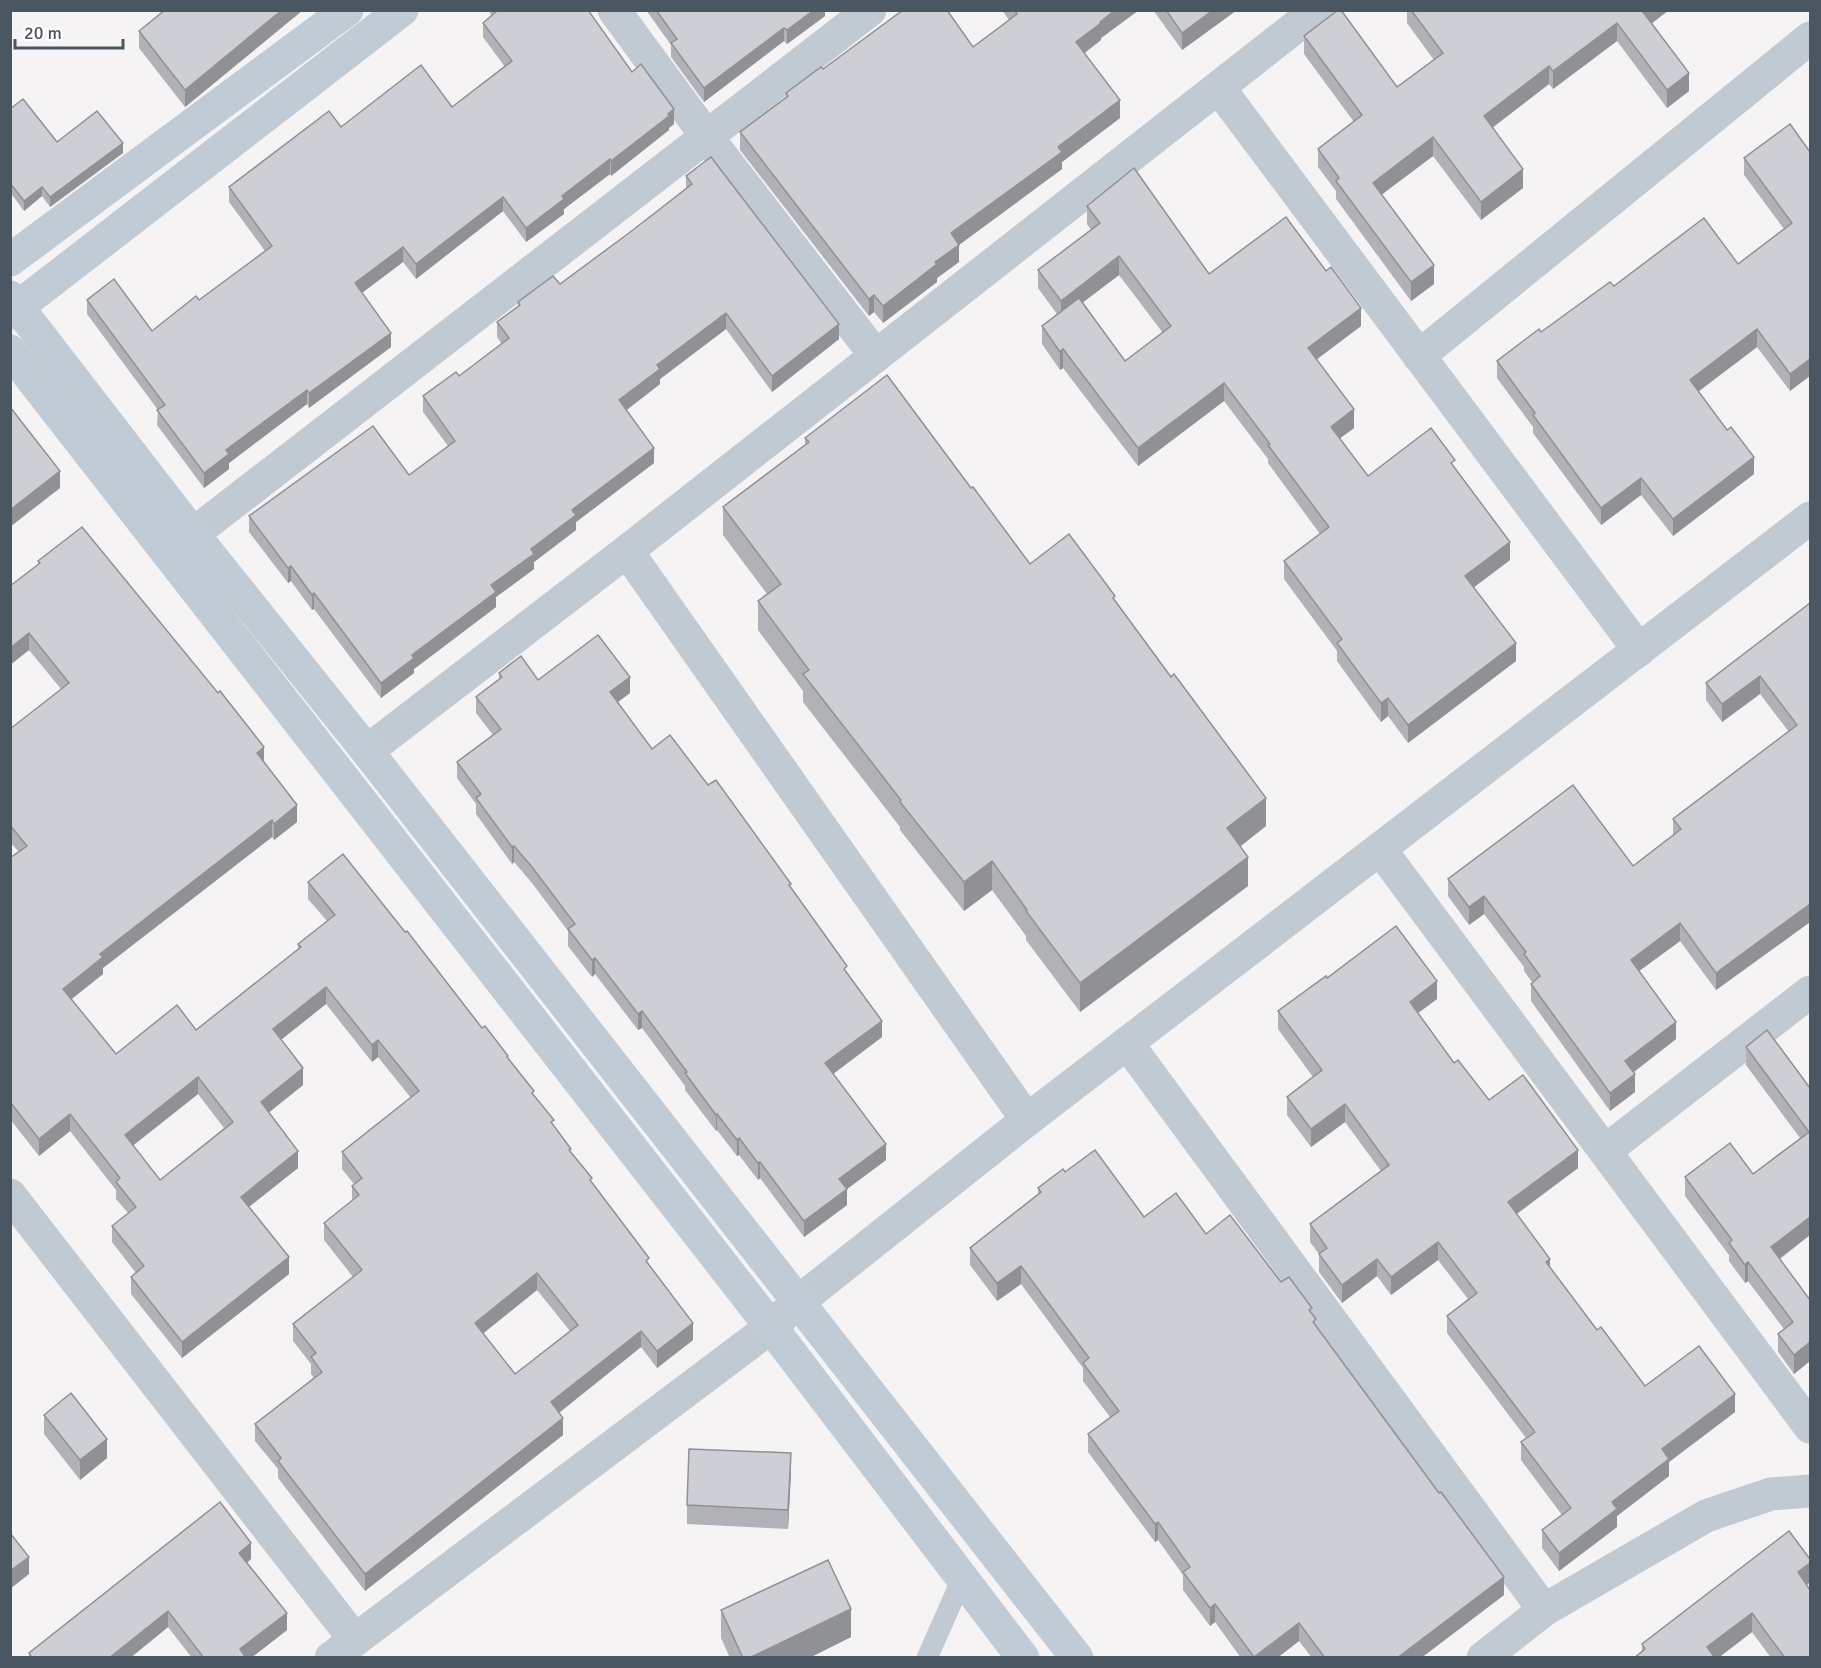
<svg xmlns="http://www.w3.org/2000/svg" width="1821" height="1668" viewBox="0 0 1821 1668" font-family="Signika,sans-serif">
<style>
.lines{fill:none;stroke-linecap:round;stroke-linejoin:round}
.lane{stroke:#c1cad2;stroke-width:21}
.street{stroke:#c1cad2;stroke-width:33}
.secondary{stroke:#c1cbd6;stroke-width:33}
.wall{fill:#b0b2b7;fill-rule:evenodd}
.shaded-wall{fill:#909195}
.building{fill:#cdcfd5;stroke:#909195;stroke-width:1.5;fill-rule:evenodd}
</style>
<rect width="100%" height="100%" fill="#f5f3f3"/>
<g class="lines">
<!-- lane -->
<path class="lane" d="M927,1658L962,1579"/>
<!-- street -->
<g class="street">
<path d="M614,10L707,137L876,356"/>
<path d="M1219,88L1639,650"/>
<path d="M1419,356L1810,38"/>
<path d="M193,534L870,10"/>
<path d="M627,551L1027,1120"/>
<path d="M367,751L627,551L1317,10"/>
<path d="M1380,849L1810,1427"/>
<path d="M1127,1043L1544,1610"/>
<path d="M1605,1151L1810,992"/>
<path d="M10,1195L355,1640"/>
<path d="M331,1658L771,1327L798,1302L1027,1120L1810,518"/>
<path d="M1483,1658L1544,1610L1706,1516L1771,1494L1810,1491"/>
</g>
<!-- secondary -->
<g class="secondary">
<path d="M10,260L347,10"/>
<path d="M10,297L193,534L367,751L1077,1658"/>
<path d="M10,313L402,10"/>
<path d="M10,351L771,1327L1023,1658"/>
</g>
</g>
<!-- wall -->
<g class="wall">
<path d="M165,10H303L185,107L139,48V31Z"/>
<path d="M488,10H588L632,72L674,124L669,128V130L611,176L610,174L564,209V214L526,242L503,211L416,279L403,262L362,293L391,347L309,408L307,404L229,463V469L204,488L157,425L158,410L87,314V300L152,331L199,300L265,251L229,202V187L341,127L452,107L505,67L483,37V23L492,16Z"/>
<path d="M646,10H825V16L787,44L784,41L704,102L671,57V45Z"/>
<path d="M1002,10H1139L1101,38V40L1085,53L1120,118L1062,162V169L959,245V262L937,278V282L883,323L874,312L869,316L740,150V132L786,97V93L823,69L973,47L1009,20Z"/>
<path d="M1153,10H1237L1182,50Z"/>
<path d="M1407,10H1669L1652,23L1689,91L1667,108L1617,41L1553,89L1549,84L1492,128L1523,188L1481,220L1433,156L1381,195L1434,284L1411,301L1336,199V191L1318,167V149L1354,122L1304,54V36L1397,87L1434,60L1407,23Z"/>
<path d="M10,109L57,142L123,153L50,207L42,196L24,211L10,192Z"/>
<path d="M1810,152L1790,391L1757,347L1698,391L1754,474L1673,536L1641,495L1601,525L1533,433V427L1497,378V361L1614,286L1738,264L1784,229L1744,175V158Z"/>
<path d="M686,176L839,339L772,392L726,329L660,379V384L626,410L654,463L576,522V530L534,562V569L496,597V607L414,669V673L381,698L314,609L312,610L291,581L288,583L249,532V516L409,475L448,446L423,412V396L459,376L502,344L497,337V322L518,306V302L560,284L629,233L686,189Z"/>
<path d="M1087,206L1209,274L1361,326L1317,359L1354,428L1340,438L1368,476L1455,468L1510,560L1474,587L1516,661L1408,743L1388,716L1381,722L1337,661V651L1284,579V561L1320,534L1268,463V459L1224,401L1138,466L1063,368L1060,370L1042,344V326L1057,314L1038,288V270L1091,230L1087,224ZM1119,275L1163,333L1125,361L1083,302Z"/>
<path d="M805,438L971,488L1030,564L1115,602L1266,826L1240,846L1248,886L1080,1012L1026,940V936L992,890L964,911L900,830V827L803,702V691L758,630V601L767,594L723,535V507L805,445Z"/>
<path d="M38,561L264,762L297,822L274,840L272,837L103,968V974L71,999L116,1054L196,1030L298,949V944L327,921L308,899V882L405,932L482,1028L508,1059L534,1095L571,1153L649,1265L693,1340L657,1368L641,1347L559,1413L563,1435L365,1591L278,1478V1469L255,1441V1424L314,1378L311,1374V1364L293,1341V1324L353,1277L324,1240V1223L352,1201V1186L354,1184L342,1169V1152L411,1098L378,1057L372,1062L326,1004L281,1040L303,1085L269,1112L298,1168L249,1207L289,1274L182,1358L131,1294V1277L136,1273L112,1242V1226L128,1213L116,1199V1190L70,1131L39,1156L10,1119V858L19,852L10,842V729L61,689L29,650L10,665L38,565ZM198,1094L224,1128L160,1180L133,1145ZM537,1290L570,1331L515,1374L483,1333Z"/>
<path d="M1810,603V922L1716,990L1680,941L1639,971L1676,1039L1633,1072L1635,1092L1610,1111L1531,1001V984L1532,982L1524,971V967L1484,914L1469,925L1448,896V879L1633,866L1673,835V819L1789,732L1760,694L1722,722L1706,700V683Z"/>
<path d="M499,673L630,693L617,702L652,749L708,785L791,889L847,974L882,1037L833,1074L886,1160L847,1189V1205L804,1237L760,1178L758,1180L739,1155L737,1156L717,1130L716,1131L685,1090V1086L642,1028L638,1030L595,974L592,977L568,946V931L532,883L514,862L512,864L476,814V804L457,778V762L493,735L476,713V697L499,680Z"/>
<path d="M1327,978L1437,999L1418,1013L1454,1063L1489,1100L1578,1168L1517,1214L1550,1267L1597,1330L1645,1386L1735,1412L1669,1462V1476L1617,1516V1527L1559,1571L1542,1548V1530L1562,1515L1521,1460V1442L1526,1438L1447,1333V1316L1468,1299L1438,1260L1391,1295L1377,1276L1342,1303L1319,1272V1254L1310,1242V1224L1381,1171L1345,1122L1311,1147L1287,1115V1097L1313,1077L1278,1029V1011Z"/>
<path d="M1746,1047L1810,1088V1235L1780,1259L1810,1300V1361L1794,1374L1778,1352V1334L1784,1329L1748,1281L1745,1283L1729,1261V1255L1685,1196V1177L1753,1174L1800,1138L1746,1065Z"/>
<path d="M1065,1172L1144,1217L1206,1234L1281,1282L1312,1313L1316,1326L1504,1595L1421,1658H1312L1299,1641L1277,1658H1241L1215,1622L1210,1626L1183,1590V1575L1158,1540L1155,1542L1088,1452V1434L1110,1417L1083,1381V1368L1021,1284L997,1301L970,1265V1248L1038,1194V1188Z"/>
<path d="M44,1415L107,1458L80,1480L44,1434Z"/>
<path d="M791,1472L788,1529L687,1524V1505Z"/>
<path d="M251,1559L247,1563L287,1630L251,1658H192L168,1627L130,1658H29V1653Z"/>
<path d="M1810,1559V1582L1807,1585L1810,1658H1771L1752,1632L1718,1658H1634L1642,1652V1644Z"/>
<path d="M721,1610L851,1637L809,1658H730L721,1638Z"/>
</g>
<!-- shaded-wall -->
<g class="shaded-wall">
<path d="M282,10H303L185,107V90Z"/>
<path d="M814,10H825V16L787,44V30Z"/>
<path d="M1115,10H1139L1101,38V40L1076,59V42Z"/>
<path d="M1213,10H1237L1182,50V33Z"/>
<path d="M1645,10H1669L1643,30V12Z"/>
<path d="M1617,23V41L1553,89V71Z"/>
<path d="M784,28V41L704,102V88Z"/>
<path d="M1549,66V84L1484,134V116Z"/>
<path d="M1689,73V91L1667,108V90Z"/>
<path d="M1120,100V118L1062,162V169L952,250L959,245V262L937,278V282L883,323V306L935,262L951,233L1058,147Z"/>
<path d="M674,109V124L669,128V130L611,176V161Z"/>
<path d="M1433,137V156L1373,201V183Z"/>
<path d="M123,143V153L50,207V197Z"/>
<path d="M610,159V174L564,209V214L526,242V228L562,196Z"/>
<path d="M1523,169V188L1481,220V202Z"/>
<path d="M42,187V196L24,211V201Z"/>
<path d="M503,197V211L416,279V264Z"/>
<path d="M403,247V262L355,298V283Z"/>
<path d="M1119,256V275L1061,319V301Z"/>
<path d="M1434,265V284L1411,301V282Z"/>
<path d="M874,295V312L869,316V299Z"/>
<path d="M1361,308V326L1308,366V348Z"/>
<path d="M726,313V329L660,379V384L619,416V400L657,365Z"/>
<path d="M839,324V339L772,392V376Z"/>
<path d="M1757,329V347L1690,398V380Z"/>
<path d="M391,333V347L309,408V393Z"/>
<path d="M1063,349V368L1060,370V352Z"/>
<path d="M1810,359V376L1790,391V374Z"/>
<path d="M1224,383V401L1138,466V448Z"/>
<path d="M307,390V404L229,463V469L204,488V473L226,450Z"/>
<path d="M1354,409V428L1331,445V427Z"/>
<path d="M654,448V463L576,522V530L534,562V569L496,597V607L414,669V673L381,698V683L531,549L572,510Z"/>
<path d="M1754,457V474L1673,536V519Z"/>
<path d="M60,471V488L10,527V510Z"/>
<path d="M1641,478V495L1601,525V508Z"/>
<path d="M1510,542V560L1465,594V576Z"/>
<path d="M291,566V581L288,583V568Z"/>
<path d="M314,593V609L312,610V595Z"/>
<path d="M29,633V650L10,665V648Z"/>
<path d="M1516,643V661L1408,743V725Z"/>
<path d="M1760,676V694L1722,722V704Z"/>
<path d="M630,677V693L610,708V692Z"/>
<path d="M1388,698V716L1381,722V703Z"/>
<path d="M264,747V764L257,753Z"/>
<path d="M1266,798V826L1227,857V828Z"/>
<path d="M297,805V822L274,840V824Z"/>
<path d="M272,820V837L103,968V974L63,1006V989L100,954Z"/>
<path d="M514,846V862L512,864V847Z"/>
<path d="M1248,857V886L1080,1012V983Z"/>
<path d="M992,861V890L964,911V882Z"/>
<path d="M1484,896V914L1469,925V907Z"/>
<path d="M1810,904V922L1716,990V973Z"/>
<path d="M1680,923V941L1631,977V960Z"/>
<path d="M595,958V974L592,977V960Z"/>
<path d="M1437,981V999L1410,1019V1002Z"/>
<path d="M326,987V1004L273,1046V1029Z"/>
<path d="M642,1011V1028L638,1030V1014Z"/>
<path d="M882,1021V1037L825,1080V1063Z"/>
<path d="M1676,1022V1039L1625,1079V1061Z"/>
<path d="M378,1040V1057L372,1062V1045Z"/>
<path d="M303,1068V1085L261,1119V1102Z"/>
<path d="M1635,1074V1092L1610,1111V1093Z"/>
<path d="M198,1077V1094L125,1152V1135Z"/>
<path d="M1345,1104V1122L1311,1147V1129Z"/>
<path d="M70,1114V1131L39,1156V1139Z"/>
<path d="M717,1114V1130L716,1131V1115Z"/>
<path d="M739,1138V1155L737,1156V1140Z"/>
<path d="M886,1144V1160L847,1189V1205L804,1237V1221L839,1179Z"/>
<path d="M1578,1150V1168L1508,1220V1202Z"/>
<path d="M298,1151V1168L241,1213V1197Z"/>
<path d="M760,1162V1178L758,1180V1163Z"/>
<path d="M1810,1217V1235L1771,1265V1247Z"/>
<path d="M1438,1242V1260L1391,1295V1277Z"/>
<path d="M289,1257V1274L182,1358V1342Z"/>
<path d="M1377,1259V1276L1342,1303V1285Z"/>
<path d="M1550,1259V1277L1546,1262Z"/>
<path d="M1748,1262V1281L1745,1283V1265Z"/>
<path d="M1021,1266V1284L997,1301V1283Z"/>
<path d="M537,1273V1290L475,1340V1323Z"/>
<path d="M693,1323V1340L657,1368V1351Z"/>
<path d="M641,1331V1347L551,1419V1402Z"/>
<path d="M1810,1342V1361L1794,1374V1355Z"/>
<path d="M1735,1394V1412L1669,1462V1476L1617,1516V1527L1559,1571V1553L1612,1502L1662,1449Z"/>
<path d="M563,1418V1435L365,1591V1574Z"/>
<path d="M107,1439V1458L80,1480V1460Z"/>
<path d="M791,1453V1472L788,1529V1510Z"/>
<path d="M1158,1522V1540L1155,1542V1524Z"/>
<path d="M251,1543V1559L239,1569V1553Z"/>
<path d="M29,1557V1574L10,1589V1571Z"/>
<path d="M1810,1563V1582L1798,1591V1572Z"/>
<path d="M1504,1577V1595L1421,1658H1397Z"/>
<path d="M1215,1604V1622L1210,1626V1608Z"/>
<path d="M851,1609V1637L809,1658H749Z"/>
<path d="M168,1611V1627L130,1658H109Z"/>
<path d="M287,1613V1630L251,1658H240V1649Z"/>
<path d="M1752,1613V1632L1718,1658H1707V1647Z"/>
<path d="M1299,1623V1641L1277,1658H1254Z"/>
</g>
<!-- building -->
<g class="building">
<path d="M165,10H282L185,90L139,31Z"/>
<path d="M498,10H588L632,72L641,64L674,109L668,114L669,116L611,161L610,159L562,196L564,199L526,228L503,197L416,264L403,247L355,283L391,333L309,393L307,390L226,450L229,454L204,473L157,410L165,405L87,300L114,279L152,331L196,296L199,300L272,246L229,187L329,111L341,127L421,65L452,107L512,61L483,23Z"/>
<path d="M656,10H814L787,30L784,28L704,88L671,43L677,39Z"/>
<path d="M903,10H947L973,47L1017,14L1015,10H1115L1100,22L1101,23L1076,42L1120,100L1058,147L1062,152L951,233L959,245L935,262L937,264L883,306L874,295L869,299L740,132L788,96L786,93L821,67L823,69Z"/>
<path d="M1166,10H1213L1182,33Z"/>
<path d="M1338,10H1341L1397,87L1443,53L1411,10H1645L1643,12L1689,73L1667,90L1617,23L1553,71L1549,66L1484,116L1523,169L1481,202L1433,137L1373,183L1434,265L1411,282L1336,181L1339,178L1318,149L1362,115L1304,36Z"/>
<path d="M23,99L57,142L97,111L123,143L50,197L42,187L24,201L10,183V109Z"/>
<path d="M1790,124L1810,152V359L1790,374L1757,329L1690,380L1727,430L1731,427L1754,457L1673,519L1641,478L1601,508L1533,415L1535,413L1497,361L1539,329L1541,332L1610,282L1614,286L1704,218L1738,264L1792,223L1744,158Z"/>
<path d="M711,157L839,324L772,376L726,313L657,365L660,369L619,400L654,448L572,510L576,515L531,549L534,554L491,585L496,592L412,655L414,658L381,683L314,593L312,595L291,566L288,568L249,516L373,426L409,475L455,441L423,396L456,372L459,376L509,338L497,322L520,305L518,302L553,276L560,284L629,233L692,184L686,176Z"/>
<path d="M1134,168L1209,274L1286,217L1326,271L1331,267L1361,308L1308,348L1354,409L1331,427L1368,476L1431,428L1455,460L1451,463L1510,542L1465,576L1516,643L1408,725L1388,698L1381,703L1337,643L1342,639L1284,561L1329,527L1268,445L1270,444L1224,383L1138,448L1063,349L1060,352L1042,326L1079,298L1125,361L1171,326L1119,256L1061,301L1038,270L1100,223L1087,206Z"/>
<path d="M887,375L971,488L973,487L1030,564L1069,534L1115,596L1113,598L1171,677L1174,674L1266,798L1227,828L1248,857L1080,983L1026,911L1027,910L992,861L964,882L900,802L901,800L803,674L809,670L758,601L781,584L723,507L809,442L805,438Z"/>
<path d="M10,407L60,471L10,510Z"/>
<path d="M82,527L218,693L220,691L264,747L257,753L297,805L274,824L272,820L100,954L103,957L63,989L116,1054L177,1005L196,1030L301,947L298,944L335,915L308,882L343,854L405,932L407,931L482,1028L485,1026L508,1056L507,1057L534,1091L532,1093L554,1120L551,1122L571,1149L569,1150L592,1178L590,1180L649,1258L646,1261L693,1323L657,1351L641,1331L551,1402L563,1418L365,1574L278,1461L281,1458L255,1424L322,1372L311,1357L316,1353L293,1324L362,1270L324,1223L359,1195L352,1186L362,1178L342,1152L419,1091L378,1040L372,1045L326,987L273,1029L303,1068L261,1102L298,1151L241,1197L289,1257L182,1342L131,1277L144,1266L112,1226L136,1207L116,1182L120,1178L70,1114L39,1139L10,1102V858L27,846L10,825V729L69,683L29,633L10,648V586L40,563L38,561ZM198,1077L233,1122L160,1180L125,1135ZM537,1273L578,1325L515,1374L475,1323Z"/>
<path d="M1810,603V904L1716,973L1680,923L1631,960L1676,1022L1625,1061L1635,1074L1610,1093L1531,984L1540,976L1524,954L1526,952L1484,896L1469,907L1448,879L1573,785L1633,866L1681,829L1673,819L1797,725L1760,676L1722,704L1706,683Z"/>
<path d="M598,635L630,677L610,692L652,749L670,735L708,785L716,780L791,884L789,885L847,966L844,969L882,1021L825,1063L886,1144L839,1179L847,1189L804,1221L760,1162L758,1163L739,1138L737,1140L717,1114L716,1115L685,1073L687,1072L642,1011L638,1014L595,958L592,960L568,929L575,924L532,867L514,846L512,847L476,798L481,794L457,762L501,729L476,697L502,677L499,673L521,656L538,680Z"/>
<path d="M1396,926L1437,981L1410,1002L1454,1063L1458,1060L1489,1100L1523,1075L1578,1150L1508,1202L1550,1259L1546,1262L1597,1330L1601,1327L1645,1386L1699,1346L1735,1394L1662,1449L1669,1459L1612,1502L1617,1509L1559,1553L1542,1530L1571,1508L1521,1442L1535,1432L1447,1316L1477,1293L1438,1242L1391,1277L1377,1259L1342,1285L1319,1254L1327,1248L1310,1224L1389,1165L1345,1104L1311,1129L1287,1097L1322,1070L1278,1011L1326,976L1327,978Z"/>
<path d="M1767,1030L1810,1088V1217L1771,1247L1810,1300V1342L1794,1355L1778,1334L1793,1322L1748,1262L1745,1265L1729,1243L1732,1240L1685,1177L1730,1143L1753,1174L1809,1132L1746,1047Z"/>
<path d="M1095,1150L1144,1217L1176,1193L1206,1234L1230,1215L1281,1282L1289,1277L1312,1308L1309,1310L1316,1319L1313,1322L1439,1493L1441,1492L1504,1577L1397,1658H1325L1299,1623L1254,1657L1215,1604L1210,1608L1183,1572L1190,1567L1158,1522L1155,1524L1088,1434L1119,1411L1083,1363L1089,1358L1021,1266L997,1283L970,1248L1041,1192L1038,1188L1063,1169L1065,1172Z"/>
<path d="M71,1393L107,1439L80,1460L44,1415Z"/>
<path d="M689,1449L791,1453L788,1510L687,1505Z"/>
<path d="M220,1502L251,1543L239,1553L287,1613L240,1649L246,1658H204L168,1611L109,1658H32L29,1653Z"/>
<path d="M1789,1531L1810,1559V1563L1798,1572L1810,1590V1658H1785L1752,1613L1707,1647L1715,1658H1634L1645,1649L1642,1644Z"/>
<path d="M10,1533L29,1557L10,1571Z"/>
<path d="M828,1560L851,1609L749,1658H743L721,1610Z"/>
</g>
<!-- border -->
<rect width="1821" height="1668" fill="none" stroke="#4a5661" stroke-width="24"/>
<!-- scale -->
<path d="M15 39v9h108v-9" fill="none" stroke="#4a5661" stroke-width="3"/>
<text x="24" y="39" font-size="18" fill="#4a5661" stroke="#ffffff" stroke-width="4.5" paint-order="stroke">20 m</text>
</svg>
